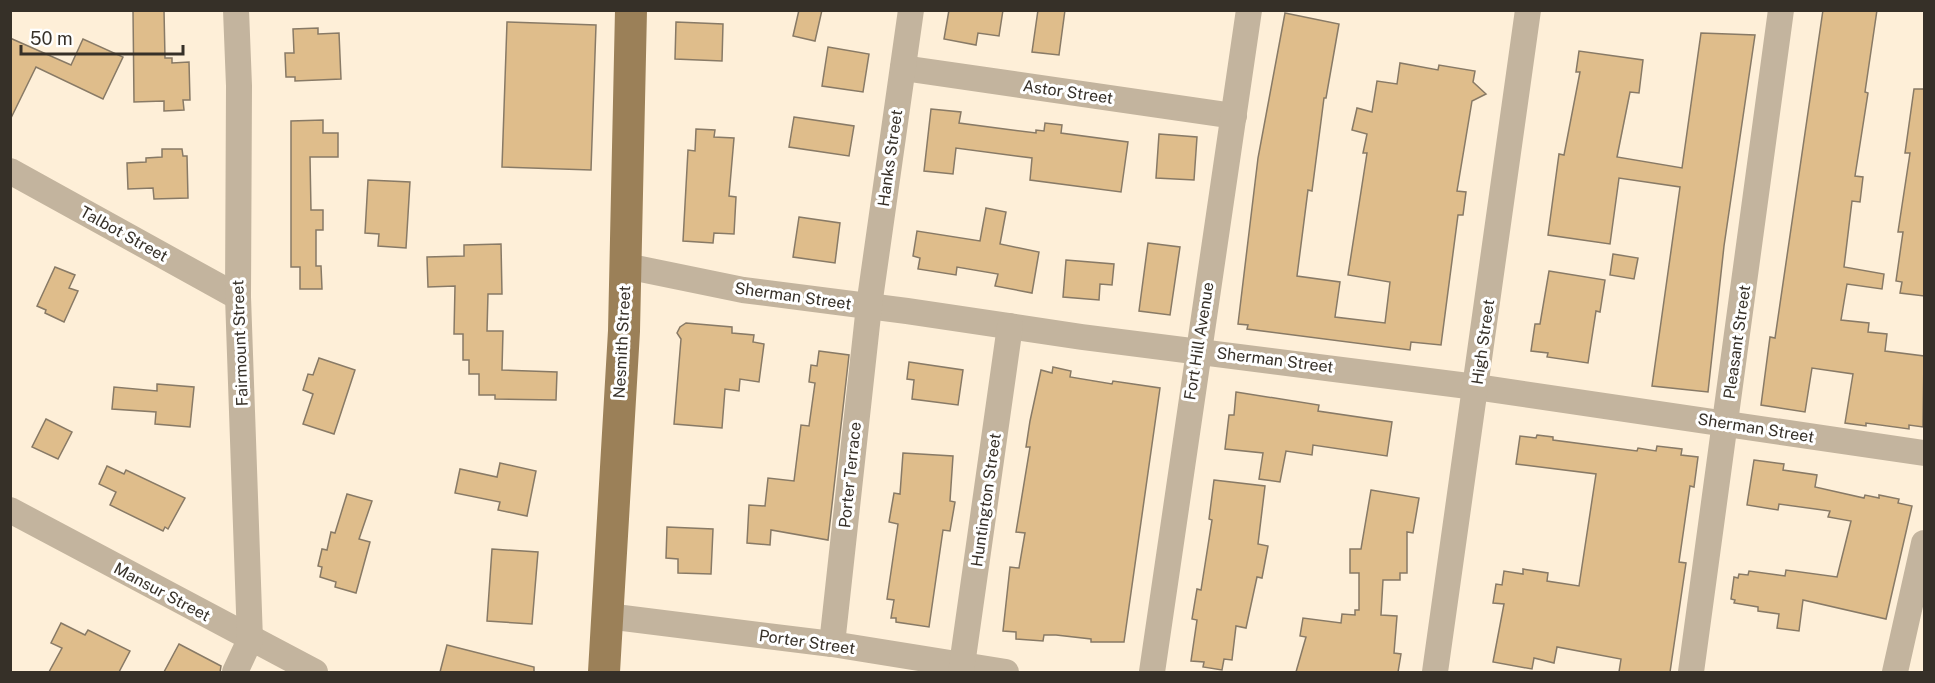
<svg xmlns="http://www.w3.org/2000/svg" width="1935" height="683" viewBox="0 0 1935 683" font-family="'Public Sans',sans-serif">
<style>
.building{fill:#dfbd8b;stroke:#887a66;stroke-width:1.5}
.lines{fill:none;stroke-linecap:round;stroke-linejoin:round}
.minor{stroke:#c3b49e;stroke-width:26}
.major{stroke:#9b8058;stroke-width:32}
.labels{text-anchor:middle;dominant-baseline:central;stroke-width:6;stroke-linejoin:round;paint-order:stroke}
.street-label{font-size:16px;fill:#363028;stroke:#fff}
</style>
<rect width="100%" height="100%" fill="#feefd8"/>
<!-- building -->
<g class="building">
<path d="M133,10H164L165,58H172V63L189,62L190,100H183L184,110L164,111V101L134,102Z"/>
<path d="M799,10H822L815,41L793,36Z"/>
<path d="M949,10H1003L999,36L978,33L976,45L944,39Z"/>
<path d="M1038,10H1065L1059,55L1032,52Z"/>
<path d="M1823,10H1877L1865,92L1868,93L1855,176L1863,177L1860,202L1852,201L1844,267L1884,274L1882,289L1847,284L1841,320L1869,323L1868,332L1887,334L1885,351L1924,356L1923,427L1909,425V429L1866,423V426L1845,423L1853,374L1812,368L1805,412L1761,405L1770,337L1775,338Z"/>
<path d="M1285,13L1339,24L1326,98H1324L1312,191L1308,190L1297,276L1340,282L1335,317L1385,323L1390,282L1348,275L1367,153H1363L1367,134L1352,130L1357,108L1372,112L1377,81L1397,84L1400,63L1438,70L1439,65L1475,71L1473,82L1486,94L1472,101L1457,191L1466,192L1463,215H1458L1441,345L1411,342L1410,350L1247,329L1248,325L1238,324L1258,158Z"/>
<path d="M507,22L596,25L591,170L502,167Z"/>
<path d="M676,22L723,24L722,61L675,59Z"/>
<path d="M318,28V34L339,33L341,79L295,81V77H286L285,53H294L293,29Z"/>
<path d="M1701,33L1755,35L1724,246L1708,392L1652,386L1680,187L1619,178L1610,244L1548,235L1559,154L1564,155L1580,72H1576L1579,51L1643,60L1639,93L1630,92L1617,157L1682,168Z"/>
<path d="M10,38L71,65L83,39L123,57L103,99L36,67L10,120Z"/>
<path d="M828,47L869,54L863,92L822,86Z"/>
<path d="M1914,89H1924V296L1900,293L1902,282L1896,281L1903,232H1898L1910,153H1905Z"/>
<path d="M931,109L961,112L959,123L1036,133V130L1044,131L1045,123L1062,125L1061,133L1128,142L1121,192L1030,180L1032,158L956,148L953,174L924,171Z"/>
<path d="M794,117L854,126L849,156L789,147Z"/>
<path d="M323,120V133H338V157H310L311,210H323V230H316V266H321L322,289H300V267H291V121Z"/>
<path d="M696,129L715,130L714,137L734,138L729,196L736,197L734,234L714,233L713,243L683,241L688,150L695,151Z"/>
<path d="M1159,134L1197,137L1194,180L1156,178Z"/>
<path d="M162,149H182L183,156H187L188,198L154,199L153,188L128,189L127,163L146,162V158L162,157Z"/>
<path d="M368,180L410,182L406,248L378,246L379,234L365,233Z"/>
<path d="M986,208L1006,212L1000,244L1039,252L1032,293L995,286L998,274L957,267L956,275L918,269L920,258L913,256L917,231L980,241Z"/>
<path d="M799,217L840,223L835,263L793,257Z"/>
<path d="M1148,243L1180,247L1170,315L1139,311Z"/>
<path d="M501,244L502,294H488L487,331H503L502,370L557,372L556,400L495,399V395H479V374H469V360H463V334H454L455,286L428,287L427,257L464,256V245Z"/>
<path d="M1613,254L1638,258L1634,279L1610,275Z"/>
<path d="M1066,260L1114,264L1112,285L1100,284L1099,300L1063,297Z"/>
<path d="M55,267L75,275L69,288L78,291L64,322L45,313L46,310L37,306Z"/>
<path d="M1549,271L1605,280L1600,312L1596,311L1588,363L1547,357L1548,353L1531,351L1535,324H1540Z"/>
<path d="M686,323L732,327V333L754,335L753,342L764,344L759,382L740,379L739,391L725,389L722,428L674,424L681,339L677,333L680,327Z"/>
<path d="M819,351L849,355L828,540L771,530L770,545L747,543L749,505L765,506L768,478L794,481L801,425L809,426L815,383L809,382L811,365L817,366Z"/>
<path d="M319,358L355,370L334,434L303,424L313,394L303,390L308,374L313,375Z"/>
<path d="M909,362L963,370L958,405L912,399L914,380L907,379Z"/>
<path d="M1053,367L1071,371L1070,377L1112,384L1113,381L1160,388L1124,642H1091V639L1056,635H1044L1043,641L1016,639V632L1003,631L1010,567L1019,568L1025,533L1016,532L1030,447H1026L1030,421L1041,370L1052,373Z"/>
<path d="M157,384L194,387L190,427L155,424L156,412L112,409L114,387L157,391Z"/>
<path d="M1236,392L1319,405L1318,411L1392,422L1387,456L1313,445L1312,455L1286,451L1280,482L1259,479L1263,453L1225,449L1229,415H1234Z"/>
<path d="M46,419L72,432L58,459L32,447Z"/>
<path d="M1537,435L1553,437V440L1637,451L1638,448L1656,451L1657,446L1682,449L1681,455L1698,457L1694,487L1690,486L1679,562L1686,563L1670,672H1619L1621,659L1557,647L1554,663L1534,658L1532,669L1493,662L1504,604L1493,603L1496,584L1502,585L1504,571L1523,574V569L1548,573L1547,581L1579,586L1596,474L1516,464L1520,436L1536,438Z"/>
<path d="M903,453L953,456L950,501L955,502L950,531L943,530L929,627L896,622V618H891L894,600L887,599L898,524L889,522L894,493L900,494Z"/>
<path d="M1754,460L1784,464L1783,470L1817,475L1815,487L1864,498L1865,495L1879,498V495L1899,499L1898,503L1912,506L1886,619L1803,600L1799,631L1777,628L1779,614L1758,611V607L1734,603L1735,600L1731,599L1734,577L1738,578L1739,574L1748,575L1749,571L1785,576L1786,570L1837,577L1851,521L1828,517L1830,511L1779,504L1778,510L1747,505Z"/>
<path d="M500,463L536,471L527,516L498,510L500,502L455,493L460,469L497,477Z"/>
<path d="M107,466L124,474L126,470L185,498L168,529L165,527L163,531L110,505L116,492L99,484Z"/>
<path d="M1214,480L1265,486L1258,544L1268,546L1262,578L1257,577L1246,628L1236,626L1232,660L1224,659L1222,670L1203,667L1204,662L1191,661L1197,620L1192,619L1197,589L1201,590L1212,520L1209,519Z"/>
<path d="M1371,490L1419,498L1413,533L1407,532V573H1400V580H1383L1381,615L1397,616L1394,653L1401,654L1398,672H1296L1306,637L1300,636L1303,618L1341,623L1342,614L1355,615V610H1359V573H1350V549H1361Z"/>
<path d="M347,494L372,501L359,539L370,542L356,593L335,587L336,582L320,577L322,567L318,566L322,549L327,550L331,532L335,533Z"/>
<path d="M667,527L713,529L711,574L678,573V559L666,558Z"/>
<path d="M492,549L538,552L532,624L487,621Z"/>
<path d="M61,623L85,635L88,630L130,651L119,672H49L62,648L51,643Z"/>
<path d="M179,644L221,666L220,672H164Z"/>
<path d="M447,645L534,667V672H440Z"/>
</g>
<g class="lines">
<!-- minor -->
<g class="minor">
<path d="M903,68L1234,116"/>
<path d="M10,171L238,297"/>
<path d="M626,266L743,290L907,311L1082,337L1476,387L1924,453"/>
<path d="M10,510L315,672"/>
<path d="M607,616L832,644L1006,672"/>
<path d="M832,644L869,306L911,10"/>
<path d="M235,672L250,640L238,297L239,86L236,10"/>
<path d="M961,672L1010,326"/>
<path d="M1152,672L1249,10"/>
<path d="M1435,672L1528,10"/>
<path d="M1691,672L1781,10"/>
<path d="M1895,672L1924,543"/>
</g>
<!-- major -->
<path class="major" d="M604,672L624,331L631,10"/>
</g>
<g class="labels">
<!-- street labels -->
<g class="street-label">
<text transform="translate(1068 92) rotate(8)">Astor Street</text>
<text transform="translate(890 158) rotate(-82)">Hanks Street</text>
<text transform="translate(124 234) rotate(29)">Talbot Street</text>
<text transform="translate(793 296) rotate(8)">Sherman Street</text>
<text transform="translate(1199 341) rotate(-81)">Fort Hill Avenue</text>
<text transform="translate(622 342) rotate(-87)">Nesmith Street</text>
<text transform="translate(1483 342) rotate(-82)">High Street</text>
<text transform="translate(1737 342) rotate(-82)">Pleasant Street</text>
<text transform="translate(240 343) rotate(-92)">Fairmount Street</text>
<text transform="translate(1275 360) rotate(7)">Sherman Street</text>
<text transform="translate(1756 428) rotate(9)">Sherman Street</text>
<text transform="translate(850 475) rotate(-84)">Porter Terrace</text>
<text transform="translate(986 500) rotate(-82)">Huntington Street</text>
<text transform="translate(162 592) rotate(28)">Mansur Street</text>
<text transform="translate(807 642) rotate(8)">Porter Street</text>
</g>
</g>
<!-- border -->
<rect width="1935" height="683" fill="none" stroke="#363028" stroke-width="24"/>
<!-- scale -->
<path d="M21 45v9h162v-9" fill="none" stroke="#363028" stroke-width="3"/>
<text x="30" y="45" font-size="18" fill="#363028" stroke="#ffffff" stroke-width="4.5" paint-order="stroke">50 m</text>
</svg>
